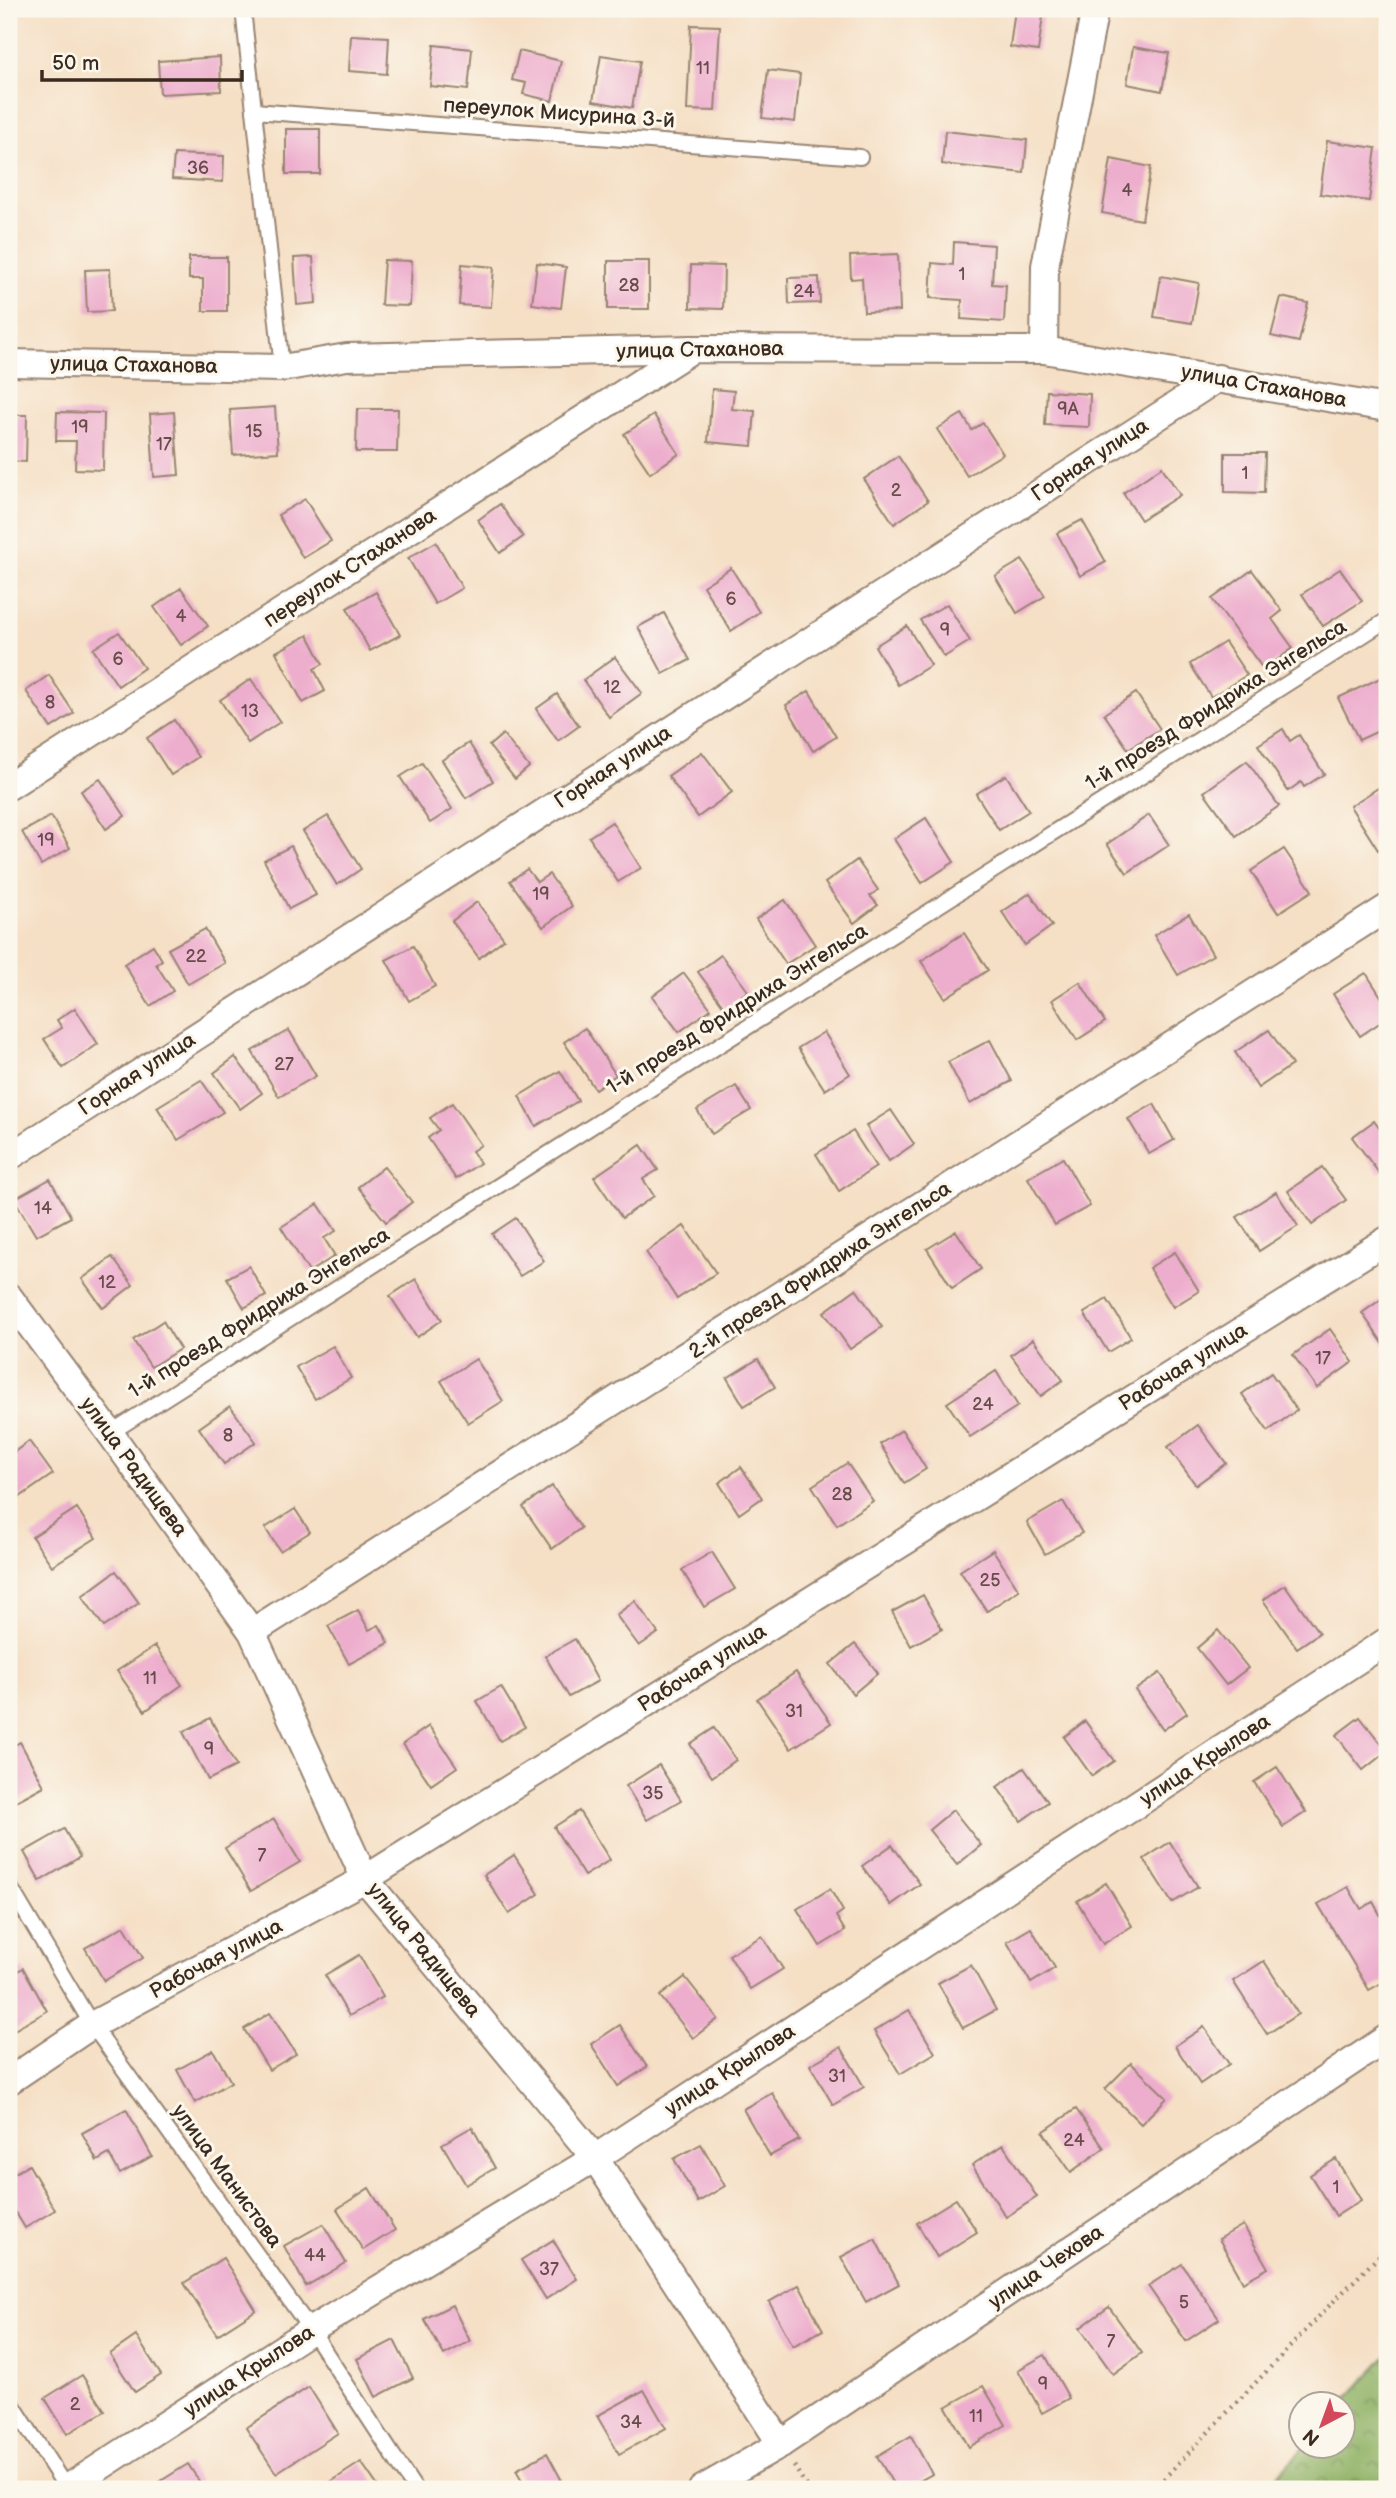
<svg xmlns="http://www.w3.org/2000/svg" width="1396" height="2498" viewBox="0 0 1396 2498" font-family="'Balsamiq Sans',sans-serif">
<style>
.forest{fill:url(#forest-crowns);stroke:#666e43;stroke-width:2}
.building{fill:#edadcd}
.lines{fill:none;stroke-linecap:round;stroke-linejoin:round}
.lane-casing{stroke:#988472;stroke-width:18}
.street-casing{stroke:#988472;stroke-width:30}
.path{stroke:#988472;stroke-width:4.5;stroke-dasharray:2 5;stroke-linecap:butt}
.lane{stroke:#fff;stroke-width:14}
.street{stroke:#fff;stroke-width:26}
.labels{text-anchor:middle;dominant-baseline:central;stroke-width:6;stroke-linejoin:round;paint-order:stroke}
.number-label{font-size:18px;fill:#684b4a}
.street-label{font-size:21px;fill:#3b2a1e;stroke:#fbf7ec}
</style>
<defs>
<pattern id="forest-crowns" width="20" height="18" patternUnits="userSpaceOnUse" patternTransform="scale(1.75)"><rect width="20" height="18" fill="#91b368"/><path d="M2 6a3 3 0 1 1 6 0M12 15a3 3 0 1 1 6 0" fill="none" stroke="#789255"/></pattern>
</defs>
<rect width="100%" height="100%" fill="#fbf7ec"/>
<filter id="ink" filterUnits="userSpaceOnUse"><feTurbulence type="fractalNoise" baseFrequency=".0143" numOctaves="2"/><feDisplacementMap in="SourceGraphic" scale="14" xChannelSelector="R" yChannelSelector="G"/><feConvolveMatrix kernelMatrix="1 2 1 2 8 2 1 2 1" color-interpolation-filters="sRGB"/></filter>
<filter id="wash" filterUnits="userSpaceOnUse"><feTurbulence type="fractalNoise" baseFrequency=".00686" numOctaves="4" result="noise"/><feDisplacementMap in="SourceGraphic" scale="28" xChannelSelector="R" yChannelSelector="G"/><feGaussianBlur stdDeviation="1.57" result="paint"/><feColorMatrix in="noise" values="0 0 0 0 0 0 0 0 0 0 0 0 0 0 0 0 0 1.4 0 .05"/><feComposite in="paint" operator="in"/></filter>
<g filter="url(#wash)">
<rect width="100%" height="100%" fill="#f5dfc5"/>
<!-- forest -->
<path class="forest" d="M1387,2355V2489H1265L1305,2446H1344L1343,2403Z"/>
<g id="blocks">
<!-- building -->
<g class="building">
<path d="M1015,9H1044L1038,51L1010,47Z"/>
<path d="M691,25L720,26L715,111L687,110Z"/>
<path d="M351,35L389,37L387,74L349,71Z"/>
<path d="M434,45L472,49L468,90L430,86Z"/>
<path d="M1133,47L1169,53L1162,91L1127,84Z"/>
<path d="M519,51L561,61L552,101L523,94L526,83L512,80Z"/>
<path d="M601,55L640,61L632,108L593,101Z"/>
<path d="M220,57L221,91L160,94L158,61Z"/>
<path d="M768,70L800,74L795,122L762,118Z"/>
<rect x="286" y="129" width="34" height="45"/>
<path d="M945,131L1027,140L1024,173L942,164Z"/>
<path d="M1327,141L1376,148L1369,201L1320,194Z"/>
<path d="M174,154L224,156L223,182L172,179Z"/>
<path d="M1111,159L1151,167L1142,220L1102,213Z"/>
<path d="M954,242L994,245L992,284L1006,285L1004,322L961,319L962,300L930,298L932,263L953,265Z"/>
<path d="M898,254L900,311L864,312L862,278L851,279L850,256Z"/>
<path d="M189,257H227V311H203V279H189Z"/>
<path d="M313,257L316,303L297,305L294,258Z"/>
<path d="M384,260L412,261L410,306L381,305Z"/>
<rect x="608" y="261" width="41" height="48"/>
<path d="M537,263L566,267L561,308L532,304Z"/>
<path d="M462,264L494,267L491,307L459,305Z"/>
<path d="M691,265L724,266L723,309L690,308Z"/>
<path d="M110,269L112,311L87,312L85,270Z"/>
<path d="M1161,276L1199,283L1192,323L1154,317Z"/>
<path d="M819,277L820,303L789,304L788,278Z"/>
<path d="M1281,297L1308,303L1299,342L1271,336Z"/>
<path d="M712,389L734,391L732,409L755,411L752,446L708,442Z"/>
<path d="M1047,391L1090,394L1089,427L1045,425Z"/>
<path d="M275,407L278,452L233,455L230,410Z"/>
<path d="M357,409H398L397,452H356Z"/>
<path d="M57,412L104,413L103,470L75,469L76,441H56Z"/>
<path d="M174,412L179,475L154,477L150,414Z"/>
<path d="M962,414L972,430L983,423L1003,454L967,476L937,429Z"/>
<path d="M9,415H27L26,462L9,461Z"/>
<path d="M654,415L679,454L650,473L624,434Z"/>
<path d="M1225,453H1265L1264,493L1225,492Z"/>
<path d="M898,456L928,501L894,524L864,479Z"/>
<path d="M1162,467L1180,495L1141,520L1123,493Z"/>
<path d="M305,499L331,541L303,558L278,515Z"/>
<path d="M500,504L523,537L500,553L478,520Z"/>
<path d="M1082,520L1106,562L1080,576L1057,533Z"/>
<path d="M436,542L462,588L435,604L408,558Z"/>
<path d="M1022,560L1045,596L1017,613L995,576Z"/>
<path d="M731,568L759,612L731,631L703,586Z"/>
<path d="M1340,569L1362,601L1323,626L1302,594Z"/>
<path d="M1252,570L1282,611L1272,619L1293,648L1264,670L1212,599Z"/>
<path d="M181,588L208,626L181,645L154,607Z"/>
<path d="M376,592L400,635L370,651L347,608Z"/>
<path d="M947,604L970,641L944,657L920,620Z"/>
<path d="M664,613L690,660L663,674L638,627Z"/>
<path d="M907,626L931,665L898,685L875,646Z"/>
<path d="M119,632L144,668L118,686L93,649Z"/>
<path d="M308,635L323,664L314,669L325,691L303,703L276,652Z"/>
<path d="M1225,642L1247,675L1211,697L1190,664Z"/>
<path d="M615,657L642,693L609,717L583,680Z"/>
<path d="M49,675L74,713L51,728L26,691Z"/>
<path d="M1380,678L1387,693V727L1359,740L1338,698Z"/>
<path d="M251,679L280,722L248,743L220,700Z"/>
<path d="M809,691L836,737L813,751L786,705Z"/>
<path d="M1136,693L1160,729L1128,749L1104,714Z"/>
<path d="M557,694L579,726L558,741L536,709Z"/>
<path d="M174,720L198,757L171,775L147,738Z"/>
<path d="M1283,729L1290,741L1299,735L1324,774L1304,787L1301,782L1288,791L1258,745Z"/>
<path d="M503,734L529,767L515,779L489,746Z"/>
<path d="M469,743L493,781L466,798L442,760Z"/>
<path d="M702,752L732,792L698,817L668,776Z"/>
<path d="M1247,761L1279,806L1236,836L1204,792Z"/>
<path d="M422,763L452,809L430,823L400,777Z"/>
<path d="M1006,775L1029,811L999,830L976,794Z"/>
<path d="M100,779L125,816L106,829L81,791Z"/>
<path d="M1386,783L1387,844L1378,850L1350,806Z"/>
<path d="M1149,815L1169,845L1127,873L1107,844Z"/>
<path d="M51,816L70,848L41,865L22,832Z"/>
<path d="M328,816L361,869L337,885L303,831Z"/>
<path d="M926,818L954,862L922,883L894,839Z"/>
<path d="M612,822L641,868L618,882L589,837Z"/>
<path d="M291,846L316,895L289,909L264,860Z"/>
<path d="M1284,849L1312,891L1278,913L1251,871Z"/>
<path d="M857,860L878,890L870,896L878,905L854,923L825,883Z"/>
<path d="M527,869L537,882L549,874L572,906L543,927L510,881Z"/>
<path d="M1030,893L1052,926L1025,945L1002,912Z"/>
<path d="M785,900L815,945L786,964L756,919Z"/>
<path d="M477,902L504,939L479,958L452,921Z"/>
<path d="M1189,914L1213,955L1178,975L1154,935Z"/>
<path d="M205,929L225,963L188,984L168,949Z"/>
<path d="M964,933L988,970L945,998L921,961Z"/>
<path d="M153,945L162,960L156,964L173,991L150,1006L124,964Z"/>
<path d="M413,946L435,986L409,1001L386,960Z"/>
<path d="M721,955L748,991L725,1008L698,972Z"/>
<path d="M684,973L711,1009L679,1032L652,996Z"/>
<path d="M1366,973L1387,1006V1018L1360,1036L1333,994Z"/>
<path d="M1080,982L1105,1022L1077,1040L1052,1000Z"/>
<path d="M75,1008L98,1044L63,1068L44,1039L62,1028L57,1020Z"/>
<path d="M585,1028L616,1075L595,1089L564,1042Z"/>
<path d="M289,1030L316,1076L279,1097L252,1051Z"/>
<path d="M1269,1030L1292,1065L1258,1088L1235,1052Z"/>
<path d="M824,1032L850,1074L825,1090L798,1048Z"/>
<path d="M990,1040L1012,1081L970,1104L948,1062Z"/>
<path d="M235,1057L262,1093L240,1109L214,1073Z"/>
<path d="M560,1071L578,1101L536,1126L519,1096Z"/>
<path d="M201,1080L223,1112L178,1140L157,1107Z"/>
<path d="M736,1086L751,1110L712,1134L697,1110Z"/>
<path d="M452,1103L481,1145L472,1151L480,1163L456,1179L428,1138L439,1130L430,1118Z"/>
<path d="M1154,1104L1174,1140L1149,1154L1128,1119Z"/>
<path d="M891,1110L914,1144L889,1161L866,1126Z"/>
<path d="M1374,1121L1387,1139V1167L1379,1173L1352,1137Z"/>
<path d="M853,1131L876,1167L839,1191L816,1154Z"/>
<path d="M641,1145L658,1170L643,1179L654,1196L622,1218L594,1177Z"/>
<path d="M1063,1158L1090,1206L1055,1225L1028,1178Z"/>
<path d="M384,1167L412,1202L386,1222L358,1187Z"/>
<path d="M1322,1167L1346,1200L1312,1225L1288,1191Z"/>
<path d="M50,1179L71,1217L36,1236L14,1199Z"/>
<path d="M1276,1192L1298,1226L1259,1251L1237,1217Z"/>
<path d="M318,1204L336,1231L324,1238L335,1256L309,1272L281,1227Z"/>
<path d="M516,1218L544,1261L520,1276L492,1234Z"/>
<path d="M684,1226L716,1273L677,1299L646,1252Z"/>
<path d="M956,1231L981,1269L952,1288L927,1249Z"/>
<path d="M1175,1252L1199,1291L1173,1307L1149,1268Z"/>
<path d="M112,1257L133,1285L103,1308L82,1279Z"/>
<path d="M249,1266L266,1296L244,1308L227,1278Z"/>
<path d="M416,1279L442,1320L417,1337L390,1296Z"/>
<path d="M856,1289L882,1327L850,1349L824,1312Z"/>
<path d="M1387,1295V1349L1362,1313Z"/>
<path d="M1107,1299L1131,1338L1108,1352L1084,1313Z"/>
<path d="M163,1321L180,1349L151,1367L133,1340Z"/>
<path d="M1330,1329L1353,1362L1317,1388L1293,1355Z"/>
<path d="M1033,1339L1063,1380L1041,1396L1011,1355Z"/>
<path d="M333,1346L351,1378L315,1399L296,1367Z"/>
<path d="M476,1359L503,1401L468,1423L441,1381Z"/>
<path d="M758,1359L775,1387L744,1406L727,1378Z"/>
<path d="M996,1371L1018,1406L970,1437L947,1403Z"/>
<path d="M1271,1373L1297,1410L1268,1431L1242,1394Z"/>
<path d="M230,1406L256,1442L224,1464L199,1428Z"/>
<path d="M1198,1425L1226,1463L1196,1485L1168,1447Z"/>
<path d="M902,1430L926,1469L904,1483L880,1444Z"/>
<path d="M29,1441L53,1474L14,1501L9,1494V1456Z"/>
<path d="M847,1463L873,1501L837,1525L812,1486Z"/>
<path d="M741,1467L762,1498L739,1514L719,1483Z"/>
<path d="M552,1486L581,1528L552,1549L523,1507Z"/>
<path d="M1063,1501L1082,1533L1045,1554L1027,1522Z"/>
<path d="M77,1508L96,1538L52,1566L32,1537Z"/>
<path d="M295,1509L310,1532L280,1551L265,1528Z"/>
<path d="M993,1550L1019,1590L987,1611L960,1571Z"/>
<path d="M712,1552L735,1589L704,1607L682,1570Z"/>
<path d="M116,1571L139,1603L104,1627L82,1596Z"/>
<path d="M1285,1585L1319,1633L1297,1648L1263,1600Z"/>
<path d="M923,1595L942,1629L911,1646L892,1612Z"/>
<path d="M635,1601L658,1633L639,1646L616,1615Z"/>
<path d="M358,1610L369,1630L379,1625L389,1643L349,1664L328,1626Z"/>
<path d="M1218,1630L1248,1668L1226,1685L1197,1648Z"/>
<path d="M575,1639L598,1681L569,1697L545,1656Z"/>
<path d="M855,1644L878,1673L853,1694L830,1664Z"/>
<path d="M155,1646L182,1685L145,1711L117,1671Z"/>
<path d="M796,1672L831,1723L791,1749L757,1699Z"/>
<path d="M1160,1673L1187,1713L1163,1730L1135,1690Z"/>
<path d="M501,1687L525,1727L500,1741L477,1701Z"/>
<path d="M1360,1717L1387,1751L1363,1770L1336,1735Z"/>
<path d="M210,1718L236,1766L208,1780L183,1732Z"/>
<path d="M1085,1721L1114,1761L1092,1776L1064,1737Z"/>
<path d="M429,1726L457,1767L431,1785L403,1744Z"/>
<path d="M714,1728L736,1760L712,1777L690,1744Z"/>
<path d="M20,1742L44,1786L9,1805V1748Z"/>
<path d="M659,1765L681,1800L647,1820L626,1786Z"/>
<path d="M1277,1767L1306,1812L1283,1827L1254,1782Z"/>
<path d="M1024,1768L1048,1802L1021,1821L997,1787Z"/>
<path d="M953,1810L981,1845L957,1865L929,1830Z"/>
<path d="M579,1811L610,1860L584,1876L554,1827Z"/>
<path d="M274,1819L300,1862L251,1891L225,1848Z"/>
<path d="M64,1829L80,1857L40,1881L24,1852Z"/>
<path d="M1170,1842L1198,1887L1172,1903L1144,1859Z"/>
<path d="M892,1845L920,1884L891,1905L862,1866Z"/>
<path d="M514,1855L539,1894L509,1914L484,1875Z"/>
<path d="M1106,1883L1132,1926L1103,1944L1077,1901Z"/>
<path d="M1348,1887L1361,1909L1373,1902L1387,1927V1980L1369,1990L1318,1904Z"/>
<path d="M830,1889L843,1911L836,1916L845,1931L820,1946L797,1909Z"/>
<path d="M124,1926L143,1958L104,1981L85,1948Z"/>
<path d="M1031,1928L1055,1968L1031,1983L1007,1942Z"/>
<path d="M762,1936L783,1969L750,1989L729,1955Z"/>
<path d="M359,1955L383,1997L349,2016L325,1975Z"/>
<path d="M1264,1961L1298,2014L1267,2034L1233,1981Z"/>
<path d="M971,1965L996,2010L963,2028L938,1983Z"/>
<path d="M23,1968L47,2011L9,2033V1976Z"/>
<path d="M685,1977L718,2019L693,2038L660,1996Z"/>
<path d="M909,2010L935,2053L900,2074L874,2031Z"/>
<path d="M270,2013L296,2054L269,2070L244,2029Z"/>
<path d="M620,2025L647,2067L618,2086L591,2044Z"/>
<path d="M1204,2027L1229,2064L1200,2084L1175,2046Z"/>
<path d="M841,2047L864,2087L833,2105L810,2065Z"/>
<path d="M213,2050L231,2082L195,2103L177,2070Z"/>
<path d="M1131,2063L1167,2098L1141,2124L1105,2089Z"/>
<path d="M772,2093L799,2140L770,2156L743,2109Z"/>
<path d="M126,2109L152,2156L120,2174L109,2154L97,2161L82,2133Z"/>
<path d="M1076,2109L1104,2148L1071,2172L1043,2132Z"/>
<path d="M472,2127L495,2168L466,2185L442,2144Z"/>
<path d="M701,2144L725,2186L698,2202L674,2159Z"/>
<path d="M1003,2145L1037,2197L1006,2217L972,2165Z"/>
<path d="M1336,2159L1361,2200L1336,2216L1310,2175Z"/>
<path d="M29,2165L55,2210L25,2228L9,2201V2176Z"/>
<path d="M369,2188L395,2230L363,2250L337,2209Z"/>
<path d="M956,2199L977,2232L937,2257L917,2223Z"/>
<path d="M323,2224L346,2263L306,2286L284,2246Z"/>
<path d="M1243,2225L1268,2268L1243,2282L1219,2239Z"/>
<path d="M875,2239L899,2284L866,2302L841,2257Z"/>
<path d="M553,2240L577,2279L546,2299L521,2260Z"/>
<path d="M223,2258L256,2310L217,2335L184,2283Z"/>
<path d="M1182,2264L1219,2319L1186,2341L1148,2286Z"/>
<path d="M799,2285L823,2330L793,2346L769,2302Z"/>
<path d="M452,2305L470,2341L444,2355L424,2319Z"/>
<path d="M1109,2307L1142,2353L1113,2374L1080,2328Z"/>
<path d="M136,2336L161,2375L135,2392L110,2354Z"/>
<path d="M394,2340L413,2378L376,2397L357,2359Z"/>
<path d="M1045,2355L1069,2398L1042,2413L1018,2370Z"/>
<path d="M82,2375L105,2411L67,2434L45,2398Z"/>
<path d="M983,2386L1006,2425L969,2447L946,2407Z"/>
<path d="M309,2387L338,2433L276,2473L246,2428Z"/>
<path d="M644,2390L666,2428L619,2454L597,2416Z"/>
<path d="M911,2436L932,2474L905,2489H896L877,2456Z"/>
<path d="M547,2453L561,2479L556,2483L560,2489H527L516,2470Z"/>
<path d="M361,2462L379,2488L378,2489H320Z"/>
<path d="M188,2464L204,2489H148Z"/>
</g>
</g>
</g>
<g filter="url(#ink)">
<use href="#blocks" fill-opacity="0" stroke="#988472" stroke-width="2"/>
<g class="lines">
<defs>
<g id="lane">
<path d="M243,9L282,368"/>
<path d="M254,111L860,157"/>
<path d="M110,1433L1387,620"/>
<path d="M9,1885L92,2025L311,2330L415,2489"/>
<path d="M9,2399L67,2489"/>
</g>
<g id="street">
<path d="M1044,350L1045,266L1095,9"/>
<path d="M9,363L282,368L347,357L692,349L1044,350L1387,408"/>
<path d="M9,786L691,350"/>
<path d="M9,1157L1218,378"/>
<path d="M9,1297L110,1433L252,1632L365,1879L595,2158L781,2444"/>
<path d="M252,1632L1387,908"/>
<path d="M9,2081L92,2025L365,1879L1387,1240"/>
<path d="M66,2489L311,2330L595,2158L1387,1641"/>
<path d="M702,2489L781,2444L1387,2038"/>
</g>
</defs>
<!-- lane casing -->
<use href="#lane" class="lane-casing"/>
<!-- street casing -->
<use href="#street" class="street-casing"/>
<!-- path -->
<g class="path">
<path d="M794,2466L808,2489"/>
<path d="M1154,2489L1328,2307L1387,2248"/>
</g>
<!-- lane -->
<use href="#lane" class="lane"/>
<!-- street -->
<use href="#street" class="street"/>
</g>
</g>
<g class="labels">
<!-- number labels -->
<g class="number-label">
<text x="703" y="68">11</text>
<text x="198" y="168">36</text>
<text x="1127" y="190">4</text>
<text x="962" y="274">1</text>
<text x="629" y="285">28</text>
<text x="804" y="291">24</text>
<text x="1068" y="409">9А</text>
<text x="80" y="427">19</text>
<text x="254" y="431">15</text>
<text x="164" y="444">17</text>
<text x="1245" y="473">1</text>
<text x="896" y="490">2</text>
<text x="731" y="599">6</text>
<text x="181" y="616">4</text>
<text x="945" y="630">9</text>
<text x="118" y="659">6</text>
<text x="612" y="687">12</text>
<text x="50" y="702">8</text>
<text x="250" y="711">13</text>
<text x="46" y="840">19</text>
<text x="541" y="894">19</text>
<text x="196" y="956">22</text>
<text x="284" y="1064">27</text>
<text x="43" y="1208">14</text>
<text x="107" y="1282">12</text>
<text x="1323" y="1358">17</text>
<text x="983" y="1404">24</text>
<text x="228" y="1435">8</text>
<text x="842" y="1494">28</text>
<text x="990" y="1580">25</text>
<text x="150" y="1678">11</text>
<text x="794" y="1711">31</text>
<text x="209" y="1749">9</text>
<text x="653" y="1793">35</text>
<text x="262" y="1855">7</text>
<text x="837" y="2076">31</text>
<text x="1074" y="2140">24</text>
<text x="1336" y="2187">1</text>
<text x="315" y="2255">44</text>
<text x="549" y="2269">37</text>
<text x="1184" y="2302">5</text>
<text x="1111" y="2341">7</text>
<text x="1043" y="2384">9</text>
<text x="75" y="2404">2</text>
<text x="976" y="2416">11</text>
<text x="631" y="2422">34</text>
</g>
<!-- street labels -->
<g class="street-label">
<text transform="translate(559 113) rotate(4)">переулок Мисурина 3-й</text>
<text transform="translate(700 350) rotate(-1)">улица Стаханова</text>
<text transform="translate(134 365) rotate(1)">улица Стаханова</text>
<text transform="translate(1264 386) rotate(10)">улица Стаханова</text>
<text transform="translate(1090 460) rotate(-33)">Горная улица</text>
<text transform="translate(350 568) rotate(-33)">переулок Стаханова</text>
<text transform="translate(1216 705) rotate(-32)">1-й проезд Фридриха Энгельса</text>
<text transform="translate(613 767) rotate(-33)">Горная улица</text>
<text transform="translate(737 1009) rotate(-32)">1-й проезд Фридриха Энгельса</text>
<text transform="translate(137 1074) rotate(-33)">Горная улица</text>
<text transform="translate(820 1270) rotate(-33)">2-й проезд Фридриха Энгельса</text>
<text transform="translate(259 1313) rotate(-32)">1-й проезд Фридриха Энгельса</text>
<text transform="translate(1183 1367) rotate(-32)">Рабочая улица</text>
<text transform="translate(134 1467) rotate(54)">улица Радищева</text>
<text transform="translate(702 1668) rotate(-32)">Рабочая улица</text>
<text transform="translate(1205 1760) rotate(-33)">улица Крылова</text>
<text transform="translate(424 1950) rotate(51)">улица Радищева</text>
<text transform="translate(216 1959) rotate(-28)">Рабочая улица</text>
<text transform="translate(730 2070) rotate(-33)">улица Крылова</text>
<text transform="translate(227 2176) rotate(54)">улица Манистова</text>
<text transform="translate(1046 2267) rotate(-34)">улица Чехова</text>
<text transform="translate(249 2371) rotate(-33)">улица Крылова</text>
</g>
</g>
<!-- margin -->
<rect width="1396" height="2498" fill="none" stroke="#fbf7ec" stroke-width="35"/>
<!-- north arrow -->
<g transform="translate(1322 2425) rotate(221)"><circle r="33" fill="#fbf7ec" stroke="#aea59a" stroke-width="2"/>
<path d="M0-5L12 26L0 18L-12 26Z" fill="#d1495b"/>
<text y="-10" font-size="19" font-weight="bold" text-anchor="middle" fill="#3b2a1e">N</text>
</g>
<!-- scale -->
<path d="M42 70v10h200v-10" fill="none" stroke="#3b2a1e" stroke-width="3.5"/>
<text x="52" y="70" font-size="21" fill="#3b2a1e" stroke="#fbf7ec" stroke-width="5" paint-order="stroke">50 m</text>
</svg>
